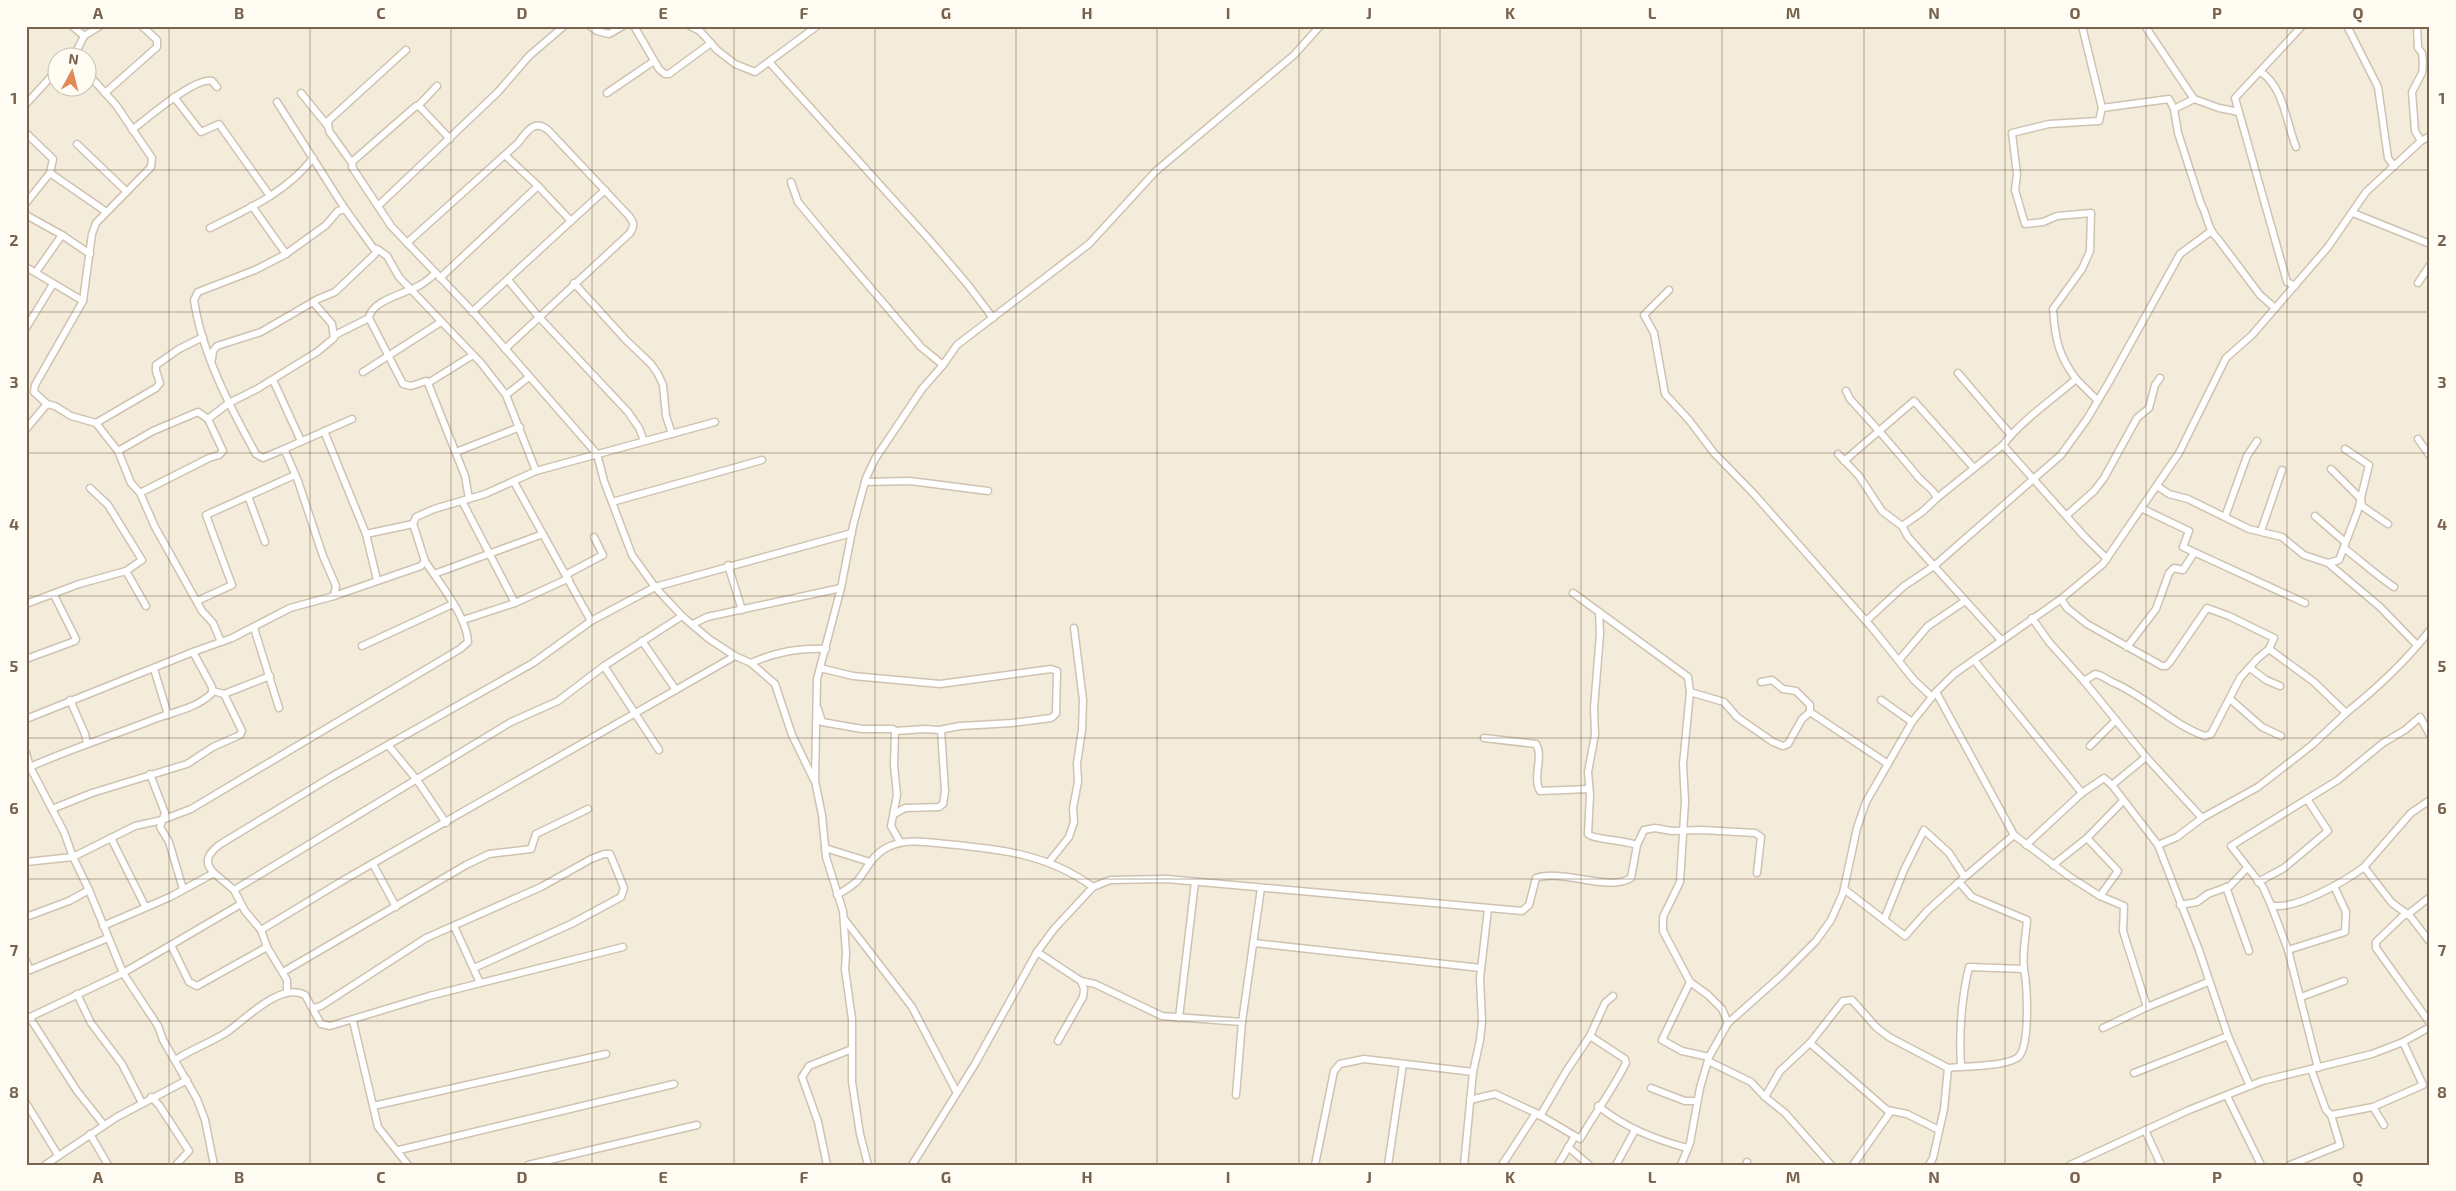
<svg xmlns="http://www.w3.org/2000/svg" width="2456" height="1191" viewBox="0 0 2456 1191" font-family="'Exo 2',sans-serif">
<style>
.residential{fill:#f4ecdb;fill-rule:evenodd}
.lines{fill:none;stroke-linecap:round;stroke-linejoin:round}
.minor-casing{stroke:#cfc2b1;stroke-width:9}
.minor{stroke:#fff;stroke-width:6}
.grid{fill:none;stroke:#78634f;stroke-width:1;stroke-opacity:0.55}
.neatline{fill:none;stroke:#78634f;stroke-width:2}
.grid-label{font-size:16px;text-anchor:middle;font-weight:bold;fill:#78634f}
</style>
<rect width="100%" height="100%" fill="#fcf8ec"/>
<!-- residential -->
<path class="residential" d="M26,26H2430V1165H26ZM58,58H88V88H58Z"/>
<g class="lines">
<defs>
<g id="minor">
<path d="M72,26L84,36L100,26"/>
<path d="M590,26L597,31L609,34L623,26"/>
<path d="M634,26L659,69L665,74H669L711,43"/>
<path d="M690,26L700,31L717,50L735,64L755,72L817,26"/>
<path d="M2082,26L2102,108L2169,99L2174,109L2178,133L2201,204C2208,216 2207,229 2218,239L2260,295L2275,308"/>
<path d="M2145,26L2194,99L2219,108L2239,112"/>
<path d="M2347,26L2378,87L2388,158L2394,166"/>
<path d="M2417,26L2418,48L2422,53L2423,64L2422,73L2412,92L2415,131L2421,141"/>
<path d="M73,58L84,36"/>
<path d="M770,63L928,238L968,285L993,318"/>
<path d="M2261,72C2284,88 2286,122 2296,147"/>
<path d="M88,74L116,105L152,158L151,167L96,223L92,234L83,301L35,385L34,392L47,404L55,406L71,416L96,423L110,441L118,451L131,483L140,493L155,527L202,611L213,623L221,642"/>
<path d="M105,93L157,47V40L142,26"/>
<path d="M301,93L327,125"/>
<path d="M607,93L654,61"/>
<path d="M174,97L201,132L219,124L270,196"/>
<path d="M277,102L345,209L338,211L326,225L286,254L255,270L198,292L194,300C202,354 230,407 256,454L263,458L282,450L286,453L298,481L323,556L336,586L334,596"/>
<path d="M26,104L58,69"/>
<path d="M418,106L437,86"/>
<path d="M2174,109L2194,99"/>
<path d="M132,130C146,119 196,76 212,81L217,87"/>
<path d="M26,133L53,159L50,173"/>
<path d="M450,139L420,107L416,106L353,161L352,167L391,226L475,314L597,454L604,481L632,555L655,587L682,616L709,639L735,656L751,663L775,684L792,735L814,780"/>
<path d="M77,144L126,191"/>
<path d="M352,163L329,131L328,121L406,50"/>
<path d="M791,182L798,202L827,237L921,347L943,365"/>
<path d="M538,186L571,221L605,190"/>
<path d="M26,203L50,173L105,211"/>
<path d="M252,206L286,254"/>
<path d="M378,206L498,92L529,56L564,26"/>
<path d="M2353,213L2430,244"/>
<path d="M26,215L62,235L36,272"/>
<path d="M210,228C248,209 287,192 313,158"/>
<path d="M62,235L90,254"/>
<path d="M407,243L518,143C527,131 535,118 549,131L628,215C634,222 635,225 630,233L505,349"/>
<path d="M377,249L387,256L399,277L481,363L506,395L536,471"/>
<path d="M26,267L83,301"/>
<path d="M436,273C431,277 426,282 420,285C408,293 371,300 369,318L403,384L411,386L426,381L428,383L465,476L469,499"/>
<path d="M440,278L538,186L505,155"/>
<path d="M508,280L538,316L628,412L639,428L644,441"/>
<path d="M574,283L626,340L651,364L658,374L663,385L666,416L672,434"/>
<path d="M2418,283L2430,265"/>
<path d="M2295,286L2287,282L2235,98L2302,26"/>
<path d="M1669,290L1644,315L1654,333L1665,394L1689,420L1714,453L1754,494L1873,629L1914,680L1932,697"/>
<path d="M472,312L571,221"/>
<path d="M26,328L53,284"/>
<path d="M335,335L369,318"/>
<path d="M212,359L213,351L217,346L261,332L318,299L335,292L375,254L377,249H374L345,209"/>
<path d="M363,372L441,322"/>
<path d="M1958,373L2011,435"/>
<path d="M2076,379C2058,355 2055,338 2053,309L2082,269L2090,251L2091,213L2057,216L2043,222L2025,224L2015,190L2017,174L2012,133L2049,124L2099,121L2102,108"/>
<path d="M273,380L301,441"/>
<path d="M428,383L473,355"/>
<path d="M1846,391L1850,399C1874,425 1897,451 1919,478C1925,485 1934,489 1937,498L1922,512L1902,526L1908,537L1934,566L1904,586L1866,621"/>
<path d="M506,395L529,377"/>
<path d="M208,419L229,403L257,389L317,352L334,338L332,324L313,302"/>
<path d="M96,423L156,388L160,383L156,371V365L179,349L203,337"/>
<path d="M26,429L47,404"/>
<path d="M324,431L366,534L377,580"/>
<path d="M2418,439L2430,456"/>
<path d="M2003,445C2023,419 2052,400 2076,379L2097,400"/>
<path d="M282,450L352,419"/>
<path d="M118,451L153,431L198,412L208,419L223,451L219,455L209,458L140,493"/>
<path d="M456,452L520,427"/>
<path d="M1838,454L1859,476L1882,511L1902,526"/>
<path d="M1844,461L1914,401L1973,467"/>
<path d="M2331,469L2361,499L2362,506L2388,524"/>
<path d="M514,482L591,621"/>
<path d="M865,482L910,481L988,491"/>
<path d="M2157,486L2169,494L2188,499L2249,529L2282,537L2304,555L2328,563L2339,560L2358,510L2369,465L2345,449"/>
<path d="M248,496L265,542"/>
<path d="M1937,498L2003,445L2084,536L2107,559"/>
<path d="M462,501L515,603"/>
<path d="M612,502L762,460"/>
<path d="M2143,509L2189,531L2183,547L2305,603"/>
<path d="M2067,515L2094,491L2104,478L2137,418L2149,408L2155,385L2160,378"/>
<path d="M2315,516L2345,542"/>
<path d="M2225,517L2247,456L2257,441"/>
<path d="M2261,531L2282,470"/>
<path d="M366,534L413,524"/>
<path d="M2344,548C2361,561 2376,575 2394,587"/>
<path d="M2328,563L2380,607L2417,645"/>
<path d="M728,565L742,610"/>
<path d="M126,571L146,606"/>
<path d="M434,574L543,534"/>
<path d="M566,578L569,573L603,555L594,537"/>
<path d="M1573,593L1688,677L1690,692L1683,764L1685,801L1680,882L1663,917V931L1690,982L1708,995L1722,1009L1728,1023"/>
<path d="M2061,599L2067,608L2087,624L2162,666H2166L2170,662L2207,608L2229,616L2274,638L2269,649"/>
<path d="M197,601L232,585L206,515L295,475"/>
<path d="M26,604L79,584L126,571L142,560L108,505L90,488"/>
<path d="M2032,618L2049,642L2084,681L2095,674C2102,675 2106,679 2112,682C2146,696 2171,724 2205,736L2211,734L2240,678L2257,659L2269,649L2314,682L2346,713C2376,689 2407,660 2430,630"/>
<path d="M463,620L515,603L565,580H569"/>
<path d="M693,624L707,617L841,588"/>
<path d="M254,628L279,708"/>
<path d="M2001,640L1934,566L2061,455L2087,419L2109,382L2180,254L2210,232"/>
<path d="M642,641L676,690"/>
<path d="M362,646L453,604"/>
<path d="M2127,647L2156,609L2169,573L2174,568L2183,570L2194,553"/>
<path d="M26,659L75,641L76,639L54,595"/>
<path d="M1899,660L1928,626L1965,601"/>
<path d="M1974,660L2082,793L2026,845"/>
<path d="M751,663C776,652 798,648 826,649"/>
<path d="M604,666L659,750"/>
<path d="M820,668L853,676L940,684L1051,669L1057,671L1056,714L1051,718L1012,723L960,726L939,730L925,729L895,731"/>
<path d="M2250,668L2266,680L2280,686"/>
<path d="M154,669L168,715"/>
<path d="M2084,681L2146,757"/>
<path d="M1761,682L1772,680L1783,689L1796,691L1810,705V712L1888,764"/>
<path d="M213,691L224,694L270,676"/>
<path d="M1690,692L1724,702L1737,717L1773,742L1783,746L1788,744L1802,719L1810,712"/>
<path d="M1936,692L2014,835L2070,877L2100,896L2124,906L2123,931L2147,1007L2208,982"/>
<path d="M2230,699L2262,727L2281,736"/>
<path d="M70,700L85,734L87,743"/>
<path d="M1881,700L1912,722"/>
<path d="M818,709L822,722L862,729H893L895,731L894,765L897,795L891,826L900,842"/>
<path d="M26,719L193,652L232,638L290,608L334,596L421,566L425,561L413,524L416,517L434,509L485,494L536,471L715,422"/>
<path d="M2430,735L2420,717L2405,730L2383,743L2338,780L2231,846L2263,887L2271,905C2293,912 2347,880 2364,867L2392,903L2410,916L2430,942"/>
<path d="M1484,738L1536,744C1544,757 1532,777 1540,791L1589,789"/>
<path d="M388,745L417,780L446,823"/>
<path d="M2090,746L2116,720"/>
<path d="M26,753L30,767L64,832L73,857L89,890L123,973L158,1026L163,1040L197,1099L205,1120L214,1165"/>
<path d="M30,767C70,749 112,736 152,720C172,712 196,709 212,693V687L193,652"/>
<path d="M150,774L165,813L160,827L169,842L183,889"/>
<path d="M2112,785L2146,757L2202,818"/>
<path d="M2082,793L2104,778L2112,785L2158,845L2199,950L2228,1036L2250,1086"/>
<path d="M52,809L92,793L187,764L213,747L240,735L242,731L224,694"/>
<path d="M894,814L905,808L939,807L943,804L945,791L941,730"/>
<path d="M2014,835L1959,882L1972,897L2027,920C2026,936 2022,952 2024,969"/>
<path d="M111,838L145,906"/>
<path d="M2087,838L2123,801"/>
<path d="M1637,845L1644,830L1655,828L1672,831L1702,830L1755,833L1761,837L1757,873"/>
<path d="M2158,845L2177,837L2202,818L2258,787L2312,745L2346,713"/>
<path d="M825,848L870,862"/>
<path d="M26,862L73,857L135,826L162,820L191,809L460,649L468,642C467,616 439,583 425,561"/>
<path d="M1049,862L1069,837L1074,822L1073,808L1078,782L1077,763L1082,730L1083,700L1074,628"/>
<path d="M373,864L396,907"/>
<path d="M2053,865L2087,838L2118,871L2100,896"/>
<path d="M2364,867L2411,813L2430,800"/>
<path d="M214,873C203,862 208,854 219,845L331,777L533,663L591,621L655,587L852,533"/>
<path d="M2258,882L2284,868L2328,831L2307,799"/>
<path d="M2226,887L2249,951"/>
<path d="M1844,889L1905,936L1927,911L1959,882"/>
<path d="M234,890L511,722L558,701L604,666L682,616"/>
<path d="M837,895C845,890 853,886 859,879C867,868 873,855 886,848C905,838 926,842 946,844C1000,849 1048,854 1093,887"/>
<path d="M2180,905L2197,902L2208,894L2230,886L2247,868"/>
<path d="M2271,905L2288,950L2318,1068"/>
<path d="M2405,914L2376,942V948L2430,1023"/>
<path d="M2407,915L2430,897"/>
<path d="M26,917L69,901L89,890"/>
<path d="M845,920L912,1007L956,1091"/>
<path d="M1884,920L1904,870L1924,830L1949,853L1964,876"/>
<path d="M103,926L170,897L214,873L234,890L245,911L261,930L267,947"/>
<path d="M454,926L480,983"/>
<path d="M261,930L342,881L735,656"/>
<path d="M1254,943L1481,968"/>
<path d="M171,945L241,904"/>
<path d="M2288,950L2345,932L2346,912L2334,886"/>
<path d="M1037,952L1081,981L1084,989L1083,997L1058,1041"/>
<path d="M26,961L30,970L26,971"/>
<path d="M30,970L108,938"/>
<path d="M283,972L466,865L489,854L531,849L536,834L588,809"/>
<path d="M1081,981L1095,984L1162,1016L1242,1022"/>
<path d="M1690,982L1662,1040L1682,1051L1709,1057"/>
<path d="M77,994L91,1023L122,1064L142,1103"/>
<path d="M2301,997L2344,981"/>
<path d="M311,1006L314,1008L321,1006L426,938L541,887L591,859L604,854H610L624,888L621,897L571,924L474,968"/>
<path d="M30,1018L77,1091L104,1125"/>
<path d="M1179,1018L1195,882"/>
<path d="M26,1019L123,973L171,945L189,982L197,986L267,947L287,980V993"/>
<path d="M353,1021L378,1127L408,1165"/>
<path d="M2103,1028L2147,1007"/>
<path d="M1810,1043L1887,1110L1907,1114L1939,1130"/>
<path d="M175,1060C192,1049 210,1043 227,1032C246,1019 280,982 305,995L321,1024L330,1026L429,996L623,947"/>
<path d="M1708,1061L1751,1082L1765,1097L1785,1113L1831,1165"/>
<path d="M1948,1068C1966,1066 2002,1067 2017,1058C2031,1049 2027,985 2024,969L1969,967C1961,1000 1959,1032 1961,1067"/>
<path d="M2311,1069L2326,1110L2331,1115L2373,1107L2384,1125"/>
<path d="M2134,1073L2228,1036"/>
<path d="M1651,1088L1685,1101H1697"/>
<path d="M1236,1095L1242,1022L1261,888"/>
<path d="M2227,1096L2261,1165"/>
<path d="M151,1097L159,1105L189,1151L176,1165"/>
<path d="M1765,1097L1780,1071L1810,1043L1843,1001L1852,1000L1877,1028L1889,1037L1948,1068L1944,1109L1933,1158L1929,1165"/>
<path d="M1470,1100L1495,1094L1536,1113L1575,1136L1558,1165"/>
<path d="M26,1103L58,1155"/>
<path d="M373,1106L606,1054"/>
<path d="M1598,1106C1626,1128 1654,1139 1687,1148"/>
<path d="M2373,1107L2423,1085L2403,1042"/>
<path d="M1540,1116L1567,1070L1590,1036L1605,1003L1613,996"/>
<path d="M2145,1130L2161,1165"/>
<path d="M90,1134L108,1165"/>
<path d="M1575,1136L1580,1139C1595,1113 1613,1089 1626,1063L1625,1059L1590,1036"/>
<path d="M1568,1147L1589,1165"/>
<path d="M399,1150L674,1084"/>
<path d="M45,1165L117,1117L187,1080"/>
<path d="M528,1165L697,1125"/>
<path d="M827,1165L818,1122L802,1077L809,1066L852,1049"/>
<path d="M868,1165L860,1134L852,1082V1019L845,969L846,953L843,911L826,857L822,815L815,781L817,679L841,588L853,526L866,478L875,459L922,389L943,365L957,345L1089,244L1156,171L1294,55L1320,26"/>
<path d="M912,1165L975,1064L1037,952L1054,929L1093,887L1110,880L1167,879L1522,911L1529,905L1536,878C1564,869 1608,892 1631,878L1637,845C1627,841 1592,839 1588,834L1590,795L1588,772L1595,735L1594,708L1600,634L1599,612"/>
<path d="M1315,1165L1334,1071L1340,1064L1364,1059L1473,1072"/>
<path d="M1388,1165L1403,1064"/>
<path d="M1464,1165L1473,1072L1480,1040L1482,1022L1480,978L1488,909"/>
<path d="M1502,1165L1536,1113"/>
<path d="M1616,1165L1635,1130"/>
<path d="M1681,1165L1690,1143L1700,1088L1709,1057L1728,1023L1782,975L1816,941L1831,920L1843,893L1857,828L1866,802L1912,722L1936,692L1954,674L2061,599L2103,564L2179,453L2226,358L2252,335L2328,247L2366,192L2421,141L2430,136"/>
<path d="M1746,1165L1747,1162"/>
<path d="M1853,1165L1891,1111"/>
<path d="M2070,1165L2189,1110L2262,1081L2372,1054L2403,1042L2430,1027"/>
<path d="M2290,1165L2340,1145L2331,1115"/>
</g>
</defs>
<!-- minor casing -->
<use href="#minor" class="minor-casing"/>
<!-- minor -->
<use href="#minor" class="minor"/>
</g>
<!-- grid -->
<path class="grid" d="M169,26V1165M310,26V1165M451,26V1165M592,26V1165M734,26V1165M875,26V1165M1016,26V1165M1157,26V1165M1299,26V1165M1440,26V1165M1581,26V1165M1722,26V1165M1864,26V1165M2005,26V1165M2146,26V1165M2287,26V1165M26,170H2430M26,312H2430M26,453H2430M26,596H2430M26,738H2430M26,879H2430M26,1021H2430"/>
<!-- border -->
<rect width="2456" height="1191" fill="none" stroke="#fefcf3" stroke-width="55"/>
<!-- north arrow -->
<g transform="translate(72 72) rotate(7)"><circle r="24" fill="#fefcf3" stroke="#c8bfb1"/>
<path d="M0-4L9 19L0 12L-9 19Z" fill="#e18957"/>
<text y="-8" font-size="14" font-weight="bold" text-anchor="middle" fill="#78634f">N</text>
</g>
<rect x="28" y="28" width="2400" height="1136" class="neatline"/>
<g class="grid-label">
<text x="98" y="19">A</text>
<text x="239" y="19">B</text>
<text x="381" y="19">C</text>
<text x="522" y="19">D</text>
<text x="663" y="19">E</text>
<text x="804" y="19">F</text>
<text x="946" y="19">G</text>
<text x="1087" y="19">H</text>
<text x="1228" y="19">I</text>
<text x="1369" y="19">J</text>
<text x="1510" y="19">K</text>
<text x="1652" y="19">L</text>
<text x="1793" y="19">M</text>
<text x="1934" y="19">N</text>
<text x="2075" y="19">O</text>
<text x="2217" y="19">P</text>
<text x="2358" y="19">Q</text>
<text x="14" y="104">1</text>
<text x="2442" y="104">1</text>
<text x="14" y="246">2</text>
<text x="2442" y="246">2</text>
<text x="14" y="388">3</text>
<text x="2442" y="388">3</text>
<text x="14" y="530">4</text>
<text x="2442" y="530">4</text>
<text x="14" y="672">5</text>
<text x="2442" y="672">5</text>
<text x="14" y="814">6</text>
<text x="2442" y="814">6</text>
<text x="14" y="956">7</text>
<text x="2442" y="956">7</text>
<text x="14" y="1098">8</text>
<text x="2442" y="1098">8</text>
<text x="98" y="1183">A</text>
<text x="239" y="1183">B</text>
<text x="381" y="1183">C</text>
<text x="522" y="1183">D</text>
<text x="663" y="1183">E</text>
<text x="804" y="1183">F</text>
<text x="946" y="1183">G</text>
<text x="1087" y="1183">H</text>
<text x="1228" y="1183">I</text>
<text x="1369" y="1183">J</text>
<text x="1510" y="1183">K</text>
<text x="1652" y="1183">L</text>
<text x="1793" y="1183">M</text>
<text x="1934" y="1183">N</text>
<text x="2075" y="1183">O</text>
<text x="2217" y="1183">P</text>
<text x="2358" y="1183">Q</text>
</g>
</svg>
